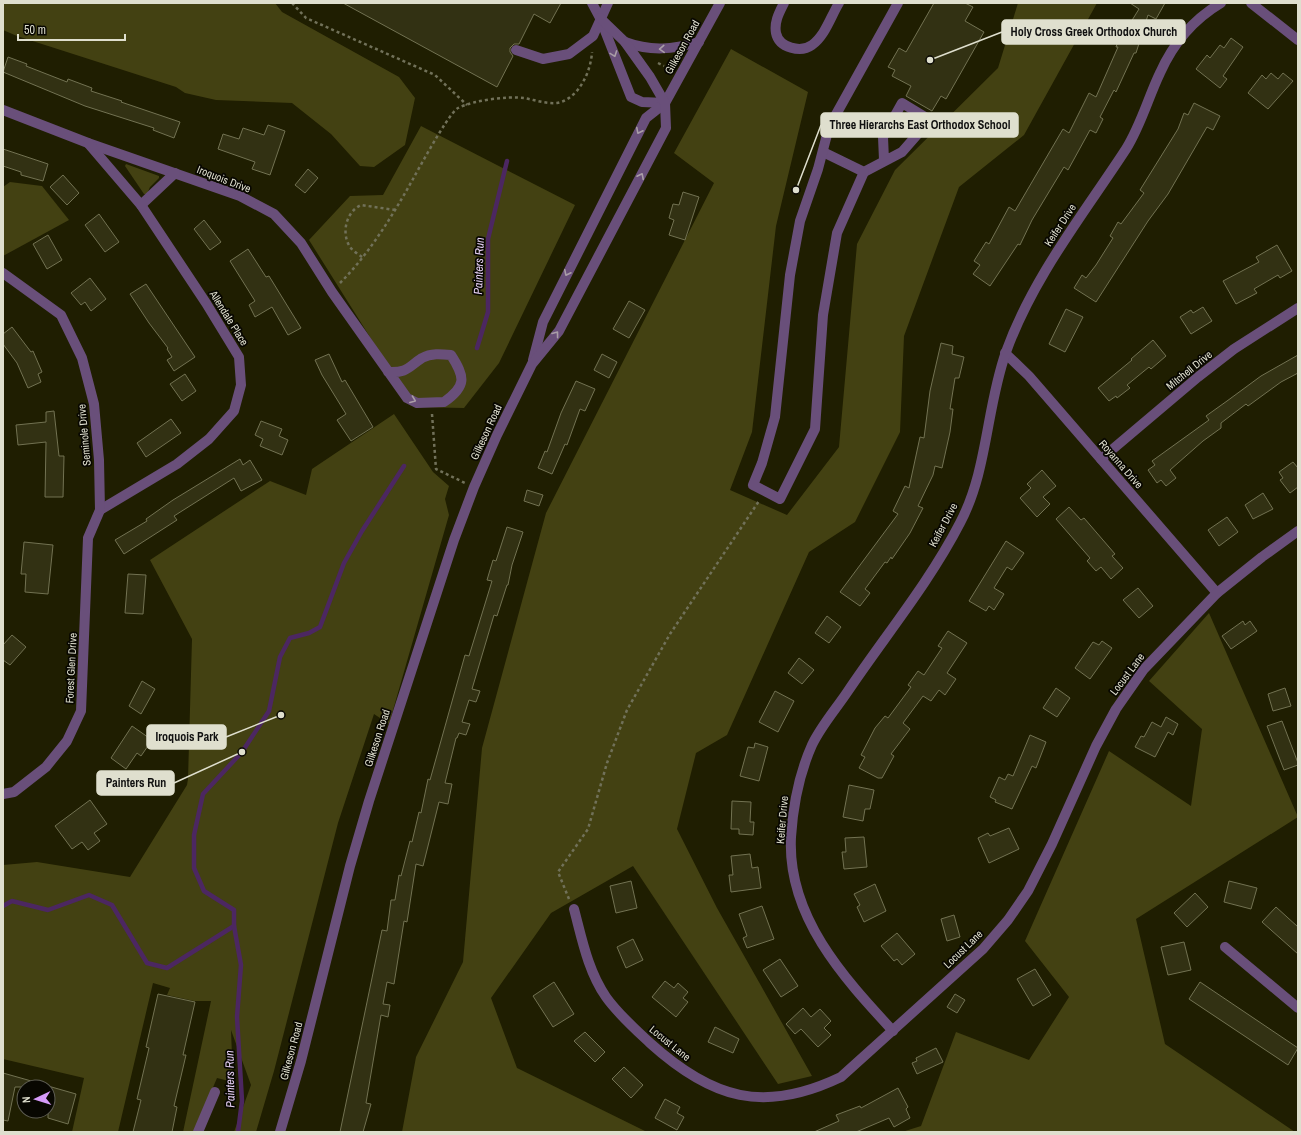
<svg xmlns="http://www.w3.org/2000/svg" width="1301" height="1135" viewBox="0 0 1301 1135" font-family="'Archivo Narrow',sans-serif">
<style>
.green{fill:#434112}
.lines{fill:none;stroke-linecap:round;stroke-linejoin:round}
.stream{stroke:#4c2761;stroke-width:4.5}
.building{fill:#323113;stroke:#727252}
.path{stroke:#717159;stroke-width:2.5;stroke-dasharray:3 3;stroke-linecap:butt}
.minor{stroke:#694f7a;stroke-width:10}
.oneway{stroke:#aa9ea8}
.labels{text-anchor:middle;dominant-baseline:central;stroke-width:3.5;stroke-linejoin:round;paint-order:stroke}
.street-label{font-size:11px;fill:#dfdfce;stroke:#080701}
.water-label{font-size:12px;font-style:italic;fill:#e5cff3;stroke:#080701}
.leader{fill:none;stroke:#dfdfce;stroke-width:1.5}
.callout-dot{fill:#dfdfce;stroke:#080701;stroke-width:1.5}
.callout{fill:#dfdfce;stroke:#dfdfce;stroke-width:1.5}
.callout-label{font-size:12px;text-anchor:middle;font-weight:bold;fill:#111}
</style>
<rect width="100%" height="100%" fill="#1f1e01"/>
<!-- green -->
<g class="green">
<path d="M3,3H275L282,12L399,77L415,98L405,145L374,167L360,166L331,134L292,103L216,100L185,93L176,87L17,36L3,30Z"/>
<path d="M1018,3H1097L1024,135L959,187L904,336L900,432L855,522L809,552L727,735L696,753L677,829L717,908L812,1076L778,1084L633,866L551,913L491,998L517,1068L647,1132H402L416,1057L463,962L482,748L546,513L714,183L674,153L731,49L808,92L776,226L752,432L730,490L787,515L839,447L857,244L895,170L998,68Z"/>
<path d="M421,126L575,205L499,363L464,408L414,407L309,240L350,196L383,195Z"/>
<path d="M126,164L159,176V178L150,187L147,194H144L125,166Z"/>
<path d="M10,182L42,186L69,220L3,256V187Z"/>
<path d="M394,414L433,472L449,486L445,499L449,515L389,724L374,714L338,823L274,1071L256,1132H234L251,1085L231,1030L233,1082L217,1078L194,1132H183L211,1001H194L167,995L170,988L153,983L118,1132H72L84,1078L3,1059V865L37,862L130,877L187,785L188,779L192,639L150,560L270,481L306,495L312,469Z"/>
<path d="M1209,613L1298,817L1136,919L1165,1044L1295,1132H902L921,1126L956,1032L1029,1060L1069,997L1025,941L1109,751L1191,806L1202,729L1149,681Z"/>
</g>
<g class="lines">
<!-- stream -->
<g class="stream">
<path d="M477,348L488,312V239L507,161"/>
<path d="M3,906L12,901L48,910L89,895L112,905L147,963L167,968L234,926"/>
<path d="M238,1132L242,1101L237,1017L241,965L234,926V910L204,891L194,868V835L203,794L242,752L269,711L280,657L290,638L309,633L320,627L344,563L362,531L404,466"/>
</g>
</g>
<!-- building -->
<g class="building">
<path d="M343,3H561L550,23L534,14L519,44H514L510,48V52L513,56L497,87Z"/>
<path d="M934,3H965L973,7L965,21L984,32L946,99L941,96L932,111L906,96L911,86L892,76L895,70L888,67L899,48L906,52Z"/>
<path d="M1130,3H1165L1156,19L1148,15L1136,53H1134L1116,92L1114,90L1100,117L1103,119L1096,133L1090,130L1068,170L1064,167L1032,220L1020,245L1018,244L990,286L973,274L980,265L974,261L986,242L989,244L1009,207L1015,211L1063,129L1069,133L1089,93L1096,97L1118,47H1116L1122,29L1126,30L1139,9Z"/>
<path d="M1231,38L1243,47L1223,76L1227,79L1220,88L1196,69L1207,55L1210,58L1220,45L1224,48Z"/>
<path d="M8,57L27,64L26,66L67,82L68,79L92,88L91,91L122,101L121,102L180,122L174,138L153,130L154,128L85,106L3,72Z"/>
<path d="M1271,73L1278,79L1283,73L1293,81L1268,109L1248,93L1262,75L1266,79Z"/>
<path d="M1194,103L1220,116L1213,130L1207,127L1168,194L1148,221L1096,302L1074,288L1082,275L1086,278L1096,265L1113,238L1110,236L1118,222L1121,224L1144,193L1140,190L1178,129L1184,113L1188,115Z"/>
<path d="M268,125L285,131L270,175L252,169L255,162L218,149L223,134L239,139L243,128L264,135Z"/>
<path d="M3,149L48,164L43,181L21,175V172L3,166Z"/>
<path d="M308,169L318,178L305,193L295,185Z"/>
<path d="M63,175L79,193L67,205L50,187Z"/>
<path d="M683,192L699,197L685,240L669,235L674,220L669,218L673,204L679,205Z"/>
<path d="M99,214L119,242L105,252L85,225Z"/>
<path d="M204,220L221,242L210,250L194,229Z"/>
<path d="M48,235L62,260L47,269L33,244Z"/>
<path d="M1277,245L1292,271L1280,278L1278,275L1254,289L1257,293L1236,304L1223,281L1259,262L1256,257Z"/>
<path d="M248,249L266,277L269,276L301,328L288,335L272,307L255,317L249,305L255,301L230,261Z"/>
<path d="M90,278L106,299L91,311L85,302L81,305L71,293Z"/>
<path d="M146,284L195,357L174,371L167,360L172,357L167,349L168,348L149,323L130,294Z"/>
<path d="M629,301L645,310L629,338L613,329Z"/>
<path d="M1203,307L1212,321L1191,334L1180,317L1191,310L1193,313Z"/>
<path d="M1066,309L1083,317L1065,352L1049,344Z"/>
<path d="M12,327L31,352L33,351L42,372L38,374L41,382L28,388L17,363L3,344V334Z"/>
<path d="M1153,340L1166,356L1151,369L1149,367L1127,385L1130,388L1117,398L1116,396L1109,401L1098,388L1132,360L1131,359Z"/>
<path d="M941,343L953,346L952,354L964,357L959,378H955L950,409H953L950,432L942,468L935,466L933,475L918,506L923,508L910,533L892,559L891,557L887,563L885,562L865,589L870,593L860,606L840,592L898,514L893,511L905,486L909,488L920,437L924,438L930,391Z"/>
<path d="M329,354L342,382L345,380L373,427L351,441L337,420L346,414L322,375L315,360Z"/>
<path d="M602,354L617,362L609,378L594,370Z"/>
<path d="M1298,355V373L1281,382L1248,406L1246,404L1221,423V428L1203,441L1170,470L1176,478L1166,486L1161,480L1157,483L1148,470L1155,465L1152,461L1209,420L1206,416L1227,401L1261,376Z"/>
<path d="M185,374L196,391L182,401L170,384Z"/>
<path d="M576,381L595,389L585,411L580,409L567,445L565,444L552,474L538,468L545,451L547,452L561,413Z"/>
<path d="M54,411L59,456H64L63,497H45L46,442L18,445L16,425L46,422V412Z"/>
<path d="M171,419L181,433L146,457L137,443Z"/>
<path d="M261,421L282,429L279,436L288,440L282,455L260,446L263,439L255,435Z"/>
<path d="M240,459L243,465L250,460L262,480L241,491L234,478L174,516L177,520L124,554L115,540L147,521L146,519L173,500Z"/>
<path d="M1293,462L1298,468V487L1290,493L1280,480L1283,478L1279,472Z"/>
<path d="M1042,470L1056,486L1043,497L1050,504L1037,517L1020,498L1031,488L1027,484Z"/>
<path d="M527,490L543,495L539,506L524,501Z"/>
<path d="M1263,493L1273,509L1253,519L1245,505Z"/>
<path d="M1069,507L1081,520L1084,518L1115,554L1112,556L1123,568L1111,579L1101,567L1096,571L1087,561L1090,558L1056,519Z"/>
<path d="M1227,517L1238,532L1219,546L1208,530Z"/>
<path d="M507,527L523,532L512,565L508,585H507L497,616L494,615L472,689L480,691L476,702L469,700L462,722L470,724L466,735L459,733L457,738H456L445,783L452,784L448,804L439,802L423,866L416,864L407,922L404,921L394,984L387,982L383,1004L390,1005L388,1017L381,1015L366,1103L371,1104L363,1132H340L382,930L387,931L391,900H395L399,875L401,876L410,841L412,842L419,812L421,813L428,779L430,780L465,655L469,656L492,581L487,580L493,560L496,561Z"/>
<path d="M1006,541L1024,553L1012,570L1007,567L994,588L1004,594L994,610L989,606L986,611L969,601Z"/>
<path d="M24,542L53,545L48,594L25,592L26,574H21Z"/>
<path d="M128,574L146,575L143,614L125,613Z"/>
<path d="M1138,588L1153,606L1139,618L1123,600Z"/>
<path d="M827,616L841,627L829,643L815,633Z"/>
<path d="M1243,621L1245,625L1250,621L1257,631L1231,649L1222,636Z"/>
<path d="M948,631L967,643L947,673L956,679L945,695L939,690L931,701L923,696L903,723L910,729L891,754L894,756L882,778H878L859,768L865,757L861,755L875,728L885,716L888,718L911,687L908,685L918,671L924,675L942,648L938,646Z"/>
<path d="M12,635L26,647L10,665L3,660V645Z"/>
<path d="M1102,641L1112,648L1090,679L1075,668L1093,642L1099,645Z"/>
<path d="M799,658L814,670L802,684L788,673Z"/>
<path d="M142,681L155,689L141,714L129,706Z"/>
<path d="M1056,688L1070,698L1057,717L1043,708Z"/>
<path d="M1285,688L1291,706L1273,711L1268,694Z"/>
<path d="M775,691L794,701L778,732L759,722Z"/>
<path d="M1166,717L1178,724L1173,735L1168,732L1155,757L1135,747L1141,736L1144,737L1152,722L1161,727Z"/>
<path d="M1282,721L1298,763V765L1284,770L1267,726Z"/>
<path d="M132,726L152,740L141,756L137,753L126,769L111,758Z"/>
<path d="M1030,735L1046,742L1036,768L1032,766L1012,809L995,802L996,800L990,797L999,777L1005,780L1008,774L1013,776Z"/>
<path d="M755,743L768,747L759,781L740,776L748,747L754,748Z"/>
<path d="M849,785L874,790L870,809H865L863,821L843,817Z"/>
<path d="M90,800L107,824L94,833L100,841L88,850L82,842L72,849L55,826Z"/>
<path d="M732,801L751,802L750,822H754L753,835L739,834V829H731Z"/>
<path d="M1009,828L1019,849L989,863L978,838L988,833L990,836Z"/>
<path d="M864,837L867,867L844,869L842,852H846L845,838Z"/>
<path d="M750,854L752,868L758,867L761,888L731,892L729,875H733L731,856Z"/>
<path d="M631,881L637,908L616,913L610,886Z"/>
<path d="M1229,881L1257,888L1251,909L1224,902Z"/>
<path d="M875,884L886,911L864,922L857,907L860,905L854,894Z"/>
<path d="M1195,893L1208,907L1187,927L1174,913Z"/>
<path d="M762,906L774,939L747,948L743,938L747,936L739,914Z"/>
<path d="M1276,907L1298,927V954L1262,922Z"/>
<path d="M954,915L960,937L947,941L941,919Z"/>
<path d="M897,933L915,954L902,965L897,959L894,961L881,946Z"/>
<path d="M633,939L643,960L626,968L617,947Z"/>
<path d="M1184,942L1191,970L1168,975L1161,947Z"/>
<path d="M780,959L798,986L781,997L763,970Z"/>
<path d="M1035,969L1051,995L1033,1006L1017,979Z"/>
<path d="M665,981L674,988L678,983L688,992L683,998L688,1002L676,1017L652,997Z"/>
<path d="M554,982L574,1014L553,1027L533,996Z"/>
<path d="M1200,982L1298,1048L1288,1065L1189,999Z"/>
<path d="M158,994L195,1002L183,1055H186L174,1106L177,1107L172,1132H133L141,1100L137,1099L149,1048L146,1047Z"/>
<path d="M955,994L965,1000L957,1013L947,1007Z"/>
<path d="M803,1008L811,1017L820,1009L831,1021L824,1028L831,1035L818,1047L801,1029L795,1034L786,1024Z"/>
<path d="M715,1027L739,1039L733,1053L708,1042Z"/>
<path d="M585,1032L605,1052L595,1062L574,1041Z"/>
<path d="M936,1048L943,1062L917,1074L912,1063L917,1061L916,1058Z"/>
<path d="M624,1067L643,1085L631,1098L612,1079Z"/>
<path d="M3,1073L42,1084L41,1087H15L8,1121L3,1120Z"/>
<path d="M48,1086L76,1094L68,1124L48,1118Z"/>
<path d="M898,1088L908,1107L906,1109L910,1118L894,1127L889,1118L856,1132H814L839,1121L836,1115L860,1106L861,1108Z"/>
<path d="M665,1099L680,1107L677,1113L684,1117L677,1130L655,1118Z"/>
</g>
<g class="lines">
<!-- path -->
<g class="path">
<path d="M292,3L306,18L435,75L467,105"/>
<path d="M658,63L664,66"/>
<path d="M362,257C358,254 353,251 350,247C341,233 346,212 361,205L395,210"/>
<path d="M340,283C364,259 384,229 401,200C411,184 447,114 458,108C474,100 507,96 524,98C535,100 546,104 557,103C579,99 591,71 592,52"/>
<path d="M432,414L436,469L465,483"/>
<path d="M569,899L558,872L588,829L607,763L627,710L670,634L759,501"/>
</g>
<!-- minor -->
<g class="minor">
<path d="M592,3L600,18L631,97L642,102L665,103"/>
<path d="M784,3C779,13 774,22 776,33C779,48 801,53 812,45C825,36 831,16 839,3"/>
<path d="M1251,3L1298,40"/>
<path d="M625,42C652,52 673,49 699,42"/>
<path d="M516,50L543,59L569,54L593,36L608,3"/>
<path d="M3,110L88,143L240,196L274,214L301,243L332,292L407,398L417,403L444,402C467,386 465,377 451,355C441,354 431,353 422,358C408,367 408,373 388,372"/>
<path d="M88,143L141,205L206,303L239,357L241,385L234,411L209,439L177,464L100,510"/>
<path d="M823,152L864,172L902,152L930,120L902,103L883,137L884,160"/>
<path d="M864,172L837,233L823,315L815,429L780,499L753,485L762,463L775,417L790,275L800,221L818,169L829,127L898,3"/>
<path d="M141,205L175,173"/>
<path d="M3,273L61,315L82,358L94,404L99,460L100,510L88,538L81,711L67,741L46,767L14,792L3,794"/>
<path d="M1005,353L1029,376L1217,593"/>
<path d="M533,360L543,322L646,118L665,103L720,3"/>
<path d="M1101,459L1198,377L1234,349L1298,308"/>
<path d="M574,909C582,939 588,971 606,997C618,1014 635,1029 650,1043C712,1099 764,1114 841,1077L983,949L1008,920L1028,891L1052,844L1096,746L1116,709L1144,669L1217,593L1262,557L1298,531"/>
<path d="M1225,947L1298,1008"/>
<path d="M893,1031C843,977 787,916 791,837C793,806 799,774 812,745C821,726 836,709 848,691C885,636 929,583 960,523C988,470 986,408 1006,352C1033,277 1083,215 1126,149C1141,125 1148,98 1160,73C1173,44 1194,19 1221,3"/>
<path d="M198,1132L215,1092"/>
<path d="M280,1132L301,1061L350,866L369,801L454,540L474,487L497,435L532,364L559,331L666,128L665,103L650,77L625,42L600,18"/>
</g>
</g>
<!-- one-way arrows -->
<defs><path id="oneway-chevron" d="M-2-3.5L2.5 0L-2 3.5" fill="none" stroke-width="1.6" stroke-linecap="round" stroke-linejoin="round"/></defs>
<g class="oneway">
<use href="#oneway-chevron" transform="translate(662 49) rotate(177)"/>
<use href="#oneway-chevron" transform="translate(614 54) rotate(70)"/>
<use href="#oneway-chevron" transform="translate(639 131) rotate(117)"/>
<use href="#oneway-chevron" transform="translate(641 176) rotate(-63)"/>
<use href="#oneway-chevron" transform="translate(567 273) rotate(116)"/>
<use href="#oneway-chevron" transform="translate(556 334) rotate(-53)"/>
<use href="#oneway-chevron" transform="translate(413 400) rotate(21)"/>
</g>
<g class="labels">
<!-- street labels -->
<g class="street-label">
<text transform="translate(682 47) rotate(-61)">Gilkeson Road</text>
<text transform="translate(224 179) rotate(21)">Iroquois Drive</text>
<text transform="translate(1060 225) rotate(-57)">Keifer Drive</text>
<text transform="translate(229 318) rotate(58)">Allendale Place</text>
<text transform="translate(1189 370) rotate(-39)">Mitchell Drive</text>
<text transform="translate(486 432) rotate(-65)">Gilkeson Road</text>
<text transform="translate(84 435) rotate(-95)">Seminole Drive</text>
<text transform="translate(1121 464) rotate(49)">Royanna Drive</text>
<text transform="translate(943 525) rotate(-62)">Keifer Drive</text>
<text transform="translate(71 668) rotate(-87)">Forest Glen Drive</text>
<text transform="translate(1127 674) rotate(-53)">Locust Lane</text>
<text transform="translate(377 738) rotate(-72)">Gilkeson Road</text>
<text transform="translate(782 820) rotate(-85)">Keifer Drive</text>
<text transform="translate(963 949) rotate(-44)">Locust Lane</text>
<text transform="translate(670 1043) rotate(39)">Locust Lane</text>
<text transform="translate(291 1051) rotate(-75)">Gilkeson Road</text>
</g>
<!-- water labels -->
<g class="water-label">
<text transform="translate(479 266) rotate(-88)">Painters Run</text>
<text transform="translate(230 1079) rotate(-91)">Painters Run</text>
</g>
</g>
<!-- callouts -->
<path class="leader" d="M930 60L1002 32M796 190L821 125M281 715L226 737M242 752L174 783"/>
<g class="callout-dot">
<circle cx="930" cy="60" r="4"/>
<circle cx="796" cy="190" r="4"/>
<circle cx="281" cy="715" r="4"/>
<circle cx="242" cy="752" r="4"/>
</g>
<g class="callout">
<rect x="1002" y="20" width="183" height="24" rx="4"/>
<rect x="821" y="113" width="197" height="24" rx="4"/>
<rect x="147" y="725" width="79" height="24" rx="4"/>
<rect x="97" y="771" width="77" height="24" rx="4"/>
</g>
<g class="callout-label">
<text x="1094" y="36">Holy Cross Greek Orthodox Church</text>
<text x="920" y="129">Three Hierarchs East Orthodox School</text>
<text x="187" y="741">Iroquois Park</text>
<text x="136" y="787">Painters Run</text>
</g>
<!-- border -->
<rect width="1301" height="1135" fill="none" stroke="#dfdfce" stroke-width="8"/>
<!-- north arrow -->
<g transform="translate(36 1099) rotate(266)"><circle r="19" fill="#080701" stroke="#5e5d53"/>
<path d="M0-3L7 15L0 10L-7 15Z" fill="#d69bfa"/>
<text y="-6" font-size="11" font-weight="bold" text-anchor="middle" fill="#dfdfce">N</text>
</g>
<!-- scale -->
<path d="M18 34v6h107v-6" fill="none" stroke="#dfdfce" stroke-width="2"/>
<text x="24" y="34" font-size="12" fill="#dfdfce" stroke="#080701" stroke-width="3" paint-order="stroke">50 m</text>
</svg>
